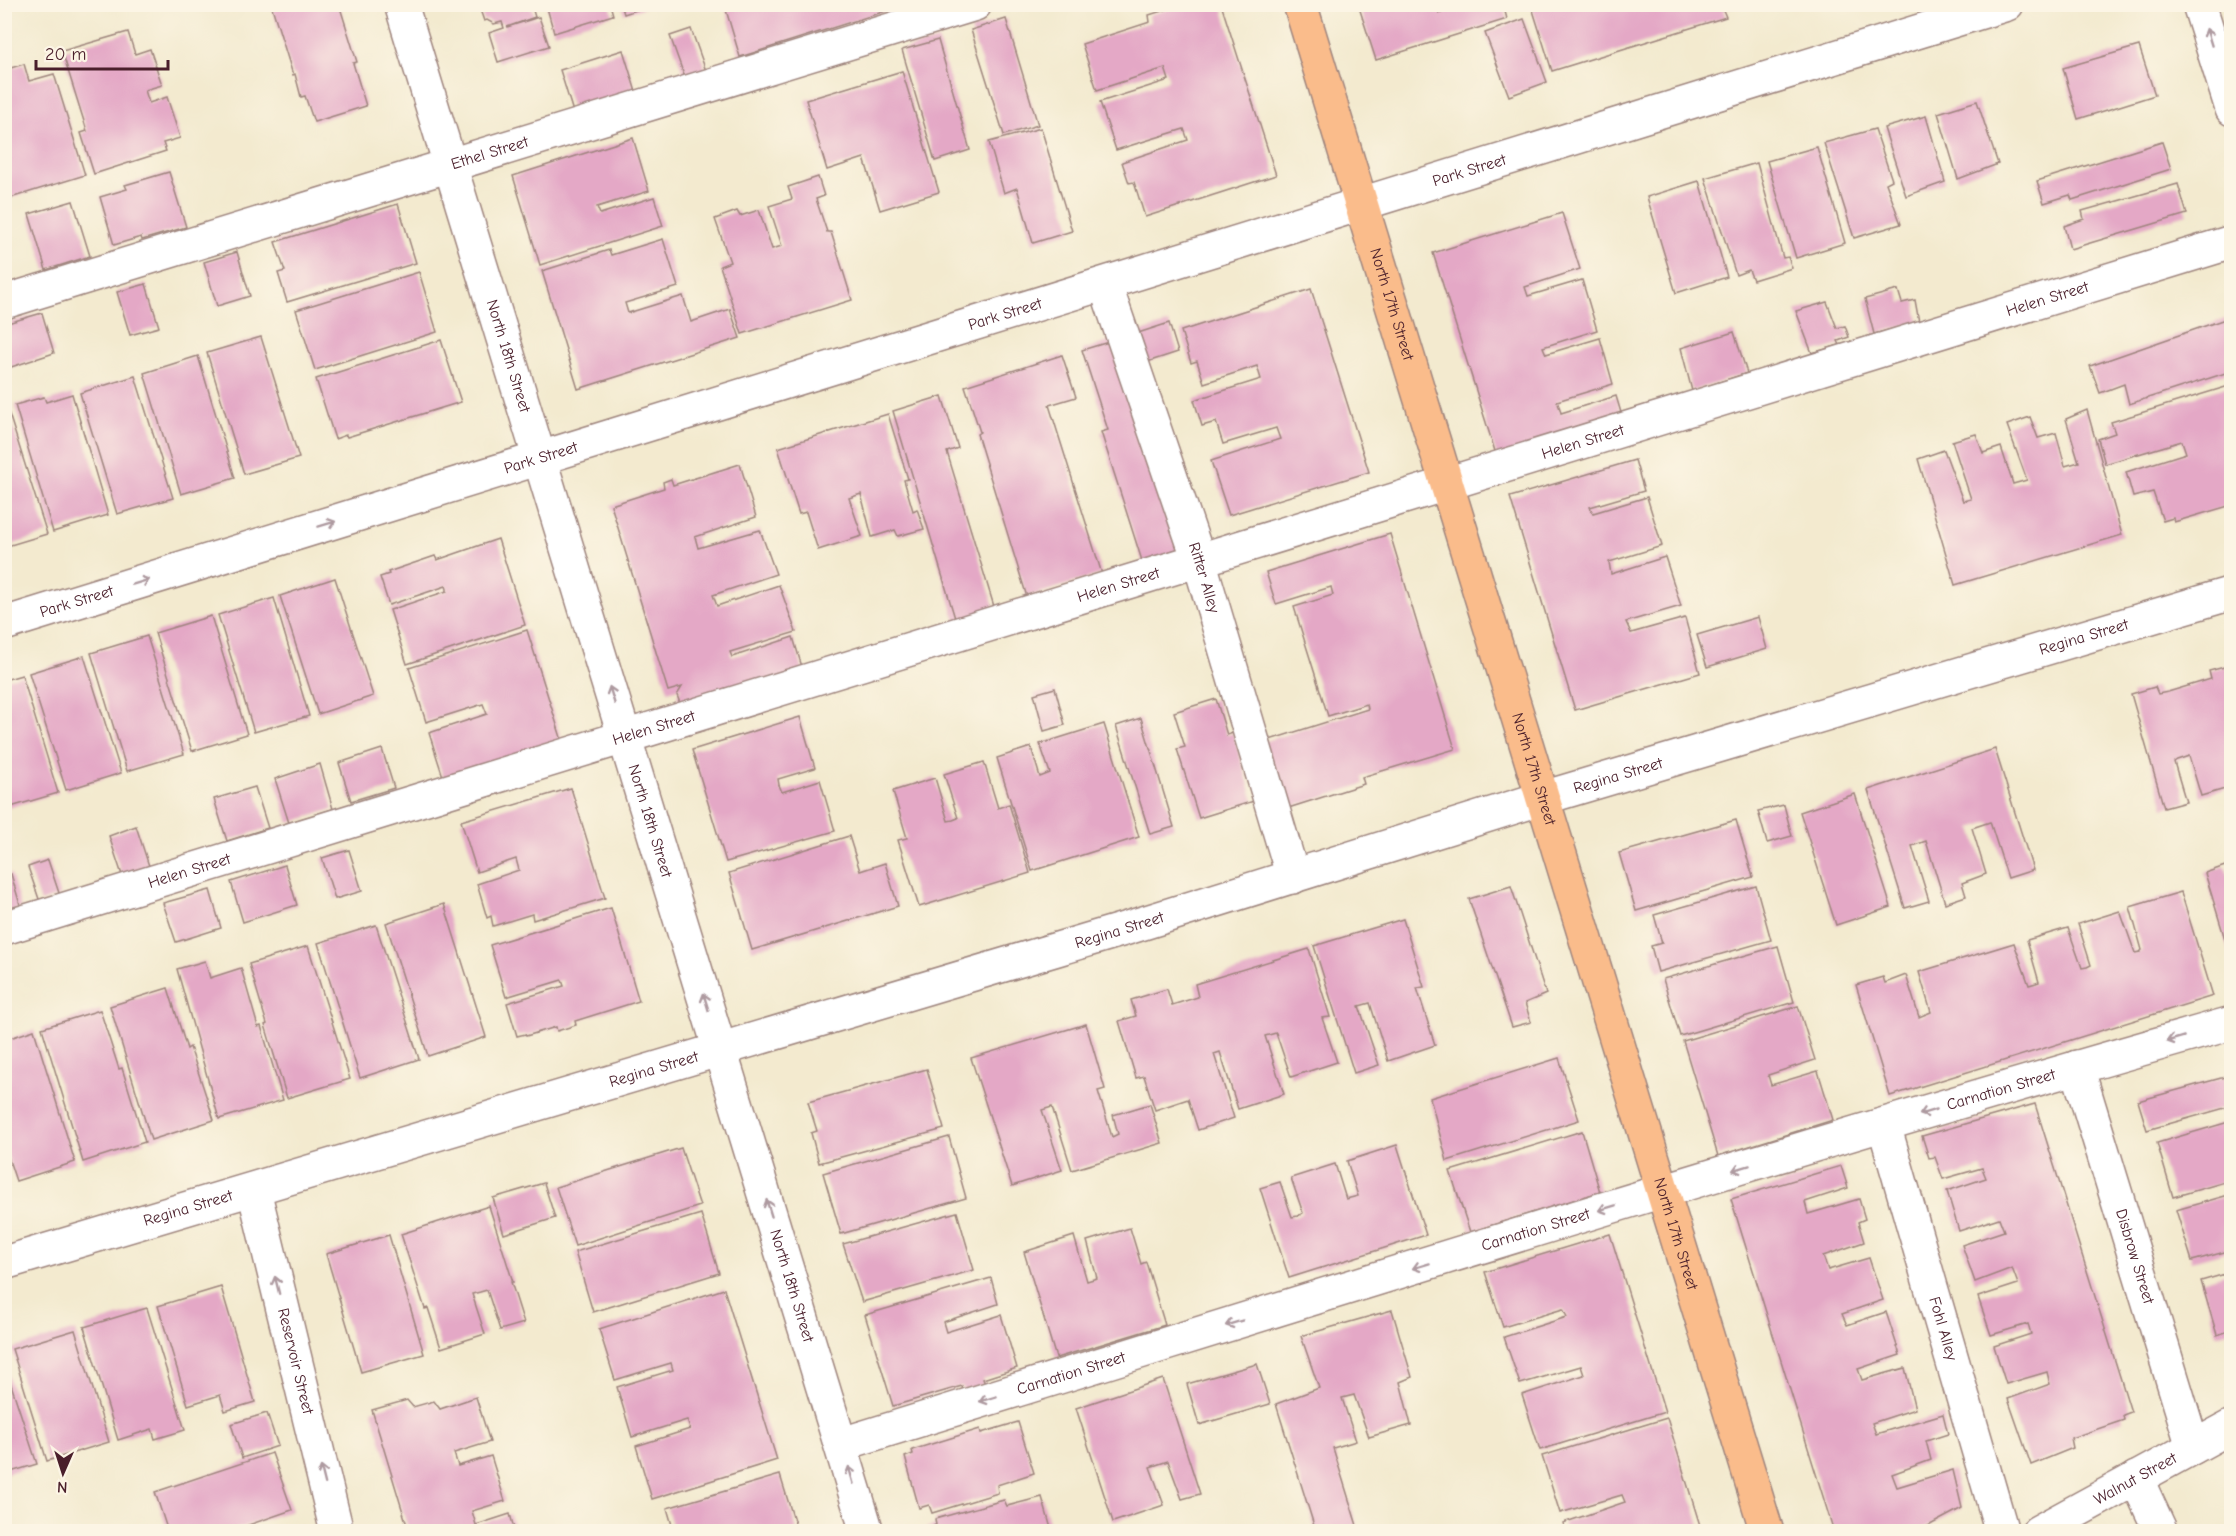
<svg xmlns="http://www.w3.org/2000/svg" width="2236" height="1536" viewBox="0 0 2236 1536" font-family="'Comic Neue',sans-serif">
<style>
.building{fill:#e4a8c6}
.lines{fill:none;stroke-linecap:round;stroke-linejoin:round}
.minor-casing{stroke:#9e847d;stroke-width:36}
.major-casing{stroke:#9e847d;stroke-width:36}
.minor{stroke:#fff;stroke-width:33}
.major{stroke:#fabc8b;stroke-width:33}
.oneway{stroke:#ae9aa0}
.labels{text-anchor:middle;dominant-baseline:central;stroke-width:4.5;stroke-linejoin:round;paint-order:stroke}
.street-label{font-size:16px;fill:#4a1f2b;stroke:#fcf5e5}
</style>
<rect width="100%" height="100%" fill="#fcf5e5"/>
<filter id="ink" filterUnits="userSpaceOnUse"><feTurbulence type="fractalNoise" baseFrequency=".0167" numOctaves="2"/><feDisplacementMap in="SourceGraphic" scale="12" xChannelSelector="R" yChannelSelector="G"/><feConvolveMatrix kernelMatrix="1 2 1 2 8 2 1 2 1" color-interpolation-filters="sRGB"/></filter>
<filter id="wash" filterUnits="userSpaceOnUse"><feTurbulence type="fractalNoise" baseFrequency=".008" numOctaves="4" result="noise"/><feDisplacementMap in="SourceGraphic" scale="24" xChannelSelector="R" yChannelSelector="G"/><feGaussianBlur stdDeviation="1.35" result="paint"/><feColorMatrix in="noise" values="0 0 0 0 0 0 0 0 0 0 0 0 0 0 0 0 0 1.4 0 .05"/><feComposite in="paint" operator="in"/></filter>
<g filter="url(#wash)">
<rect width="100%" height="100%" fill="#f3eacf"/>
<g id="blocks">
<!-- building -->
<g class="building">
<path d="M271,4H339L357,62L353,63L366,106L314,122L305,96L301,97L295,74L293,75Z"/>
<path d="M478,4H531L535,17L507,27L539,17L549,46L498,62L489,33L504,28L502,22L494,24L487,20L484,21Z"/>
<path d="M546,4H610L613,15L554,33Z"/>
<path d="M621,4H652V5L624,14Z"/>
<path d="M744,4H888L889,10L740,57L726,10Z"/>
<path d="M889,4H906V5L890,10Z"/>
<path d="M1184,4H1221L1276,175L1145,217L1134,182L1129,183L1122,162L1188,140L1184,129L1116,150L1100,102L1169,80L1165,68L1097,90L1082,44L1150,22L1149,15Z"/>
<path d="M1358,4H1436L1439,13L1466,4H1503L1507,19L1376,60Z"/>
<path d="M1531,4H1738L1739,5L1723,10L1726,17L1552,71Z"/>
<path d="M1006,19L1038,125L1004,135L971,30Z"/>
<path d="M1524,19L1547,82L1509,96L1485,33Z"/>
<path d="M691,29L706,71L685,78L670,36Z"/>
<path d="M128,32L135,54L150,49L162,85L145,90L149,103L167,97L180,138L163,143L166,151L94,174L81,133L87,131L62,51Z"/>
<path d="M938,40L970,150L935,161L902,50Z"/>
<path d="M2139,46L2155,95L2078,119L2063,68Z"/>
<path d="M623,50L636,92L573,112L560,70Z"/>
<path d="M24,64L29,81L54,74L85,175L4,200V70Z"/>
<path d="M902,71L939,192L880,210L864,158L827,170L806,100Z"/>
<path d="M1977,101L1998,164L1958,179L1938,113Z"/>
<path d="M1926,116L1945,182L1906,196L1884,128Z"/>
<path d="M1041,128L1072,231L1033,243L1017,188L1004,193L989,142Z"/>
<path d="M1875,129L1892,180L1886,183L1901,224L1854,238L1824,143Z"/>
<path d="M633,138L649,191L597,207L600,214L654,197L663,226L540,265L513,176Z"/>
<path d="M2162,142L2171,169L2072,200L2070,195L2044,203L2037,181Z"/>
<path d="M1817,147L1845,243L1796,258L1767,161Z"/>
<path d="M1757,163L1783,258L1788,257L1792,268L1753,280L1749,270L1736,275L1705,178Z"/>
<path d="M169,172L186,227L142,240L141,237L114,245L100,197L127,189L125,185Z"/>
<path d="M818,177L824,196L816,199L827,232H831L852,300L742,334L720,266L730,262L715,219L737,211L740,216L759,210L772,249L782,246L769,206L792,199L788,187Z"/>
<path d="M1699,181L1727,277L1676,293L1647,197Z"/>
<path d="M2178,184L2187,214L2070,249L2064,226L2084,219L2082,211Z"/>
<path d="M73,201L90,256L46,270L29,214Z"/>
<path d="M398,204L416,263L287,302L278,273L285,271L275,242Z"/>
<path d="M1562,213L1580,269L1525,287L1528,296L1582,280L1597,330L1543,347L1546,354L1600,338L1613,384L1557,401L1560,409L1561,413L1616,396L1625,426L1499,464L1433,253Z"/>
<path d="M663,239L678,287L625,303L628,313L683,296L691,322L730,309L740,338L578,389L542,271L609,250L611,255Z"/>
<path d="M237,252L250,296L217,306L204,262Z"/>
<path d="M419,272L437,332L315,370L296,310Z"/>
<path d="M146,284L159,327L130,335L117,292Z"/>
<path d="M1311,289L1369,472L1229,515L1211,461L1280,439L1276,428L1223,444L1216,422L1202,426L1194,400L1261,379L1257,366L1204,383L1197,361L1191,363L1181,331Z"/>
<path d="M1898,290L1902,303L1915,300L1919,322L1874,334L1865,299Z"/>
<path d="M1827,302L1837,328L1845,326L1849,337L1838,341L1840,345L1812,353L1796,311Z"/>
<path d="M42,313L54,353L8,368L4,357V324Z"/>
<path d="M2228,318L2232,331V371L2129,404L2124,384L2100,393L2090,366Z"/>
<path d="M1169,323L1178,352L1144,363L1135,334Z"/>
<path d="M1734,332L1747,373L1692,391L1681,348Z"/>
<path d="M261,337L299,458L244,474L207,353Z"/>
<path d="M441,340L461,402L347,437L346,435L335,439L316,379Z"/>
<path d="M1112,341L1181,555L1144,567L1101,432L1108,430L1082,350Z"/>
<path d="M1062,355L1076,397L1049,405L1102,574L1027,597L977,434L980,432L965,386Z"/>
<path d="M198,356L235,478L181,494L144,373Z"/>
<path d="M135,376L173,498L117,514L80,393Z"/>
<path d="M2232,385V505L2174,522L2173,518L2163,521L2153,492L2133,497L2126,472L2186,453L2182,441L2105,464L2098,439L2115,433L2111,422Z"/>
<path d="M72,394L108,515L53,532L15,405L44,397L46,402Z"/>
<path d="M942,396L958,448L947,452L996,613L957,625L893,411Z"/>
<path d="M2087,410L2122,535L1955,585L1918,459L1944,450L1963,501L1971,499L1952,441L1976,434L1983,453L2001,447L2013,484L2027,480L2007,425L2030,417L2038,438L2056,433L2065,466L2079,462L2066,419Z"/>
<path d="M9,414L47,534L4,547V415Z"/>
<path d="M888,414L908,479L904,480L913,511L917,509L924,529L898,536L895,530L872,537L861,494L849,498L862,536L818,550L806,512L799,514L778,448Z"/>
<path d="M1635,460L1644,491L1590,507L1593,513L1647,497L1662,546L1609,562L1611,574L1665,557L1681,606L1626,622L1631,633L1685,618L1700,673L1575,710L1510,497Z"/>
<path d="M740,464L756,517L695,537L698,548L760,530L776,574L713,595L717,606L779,585L796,632L730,652L732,657L793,637L805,677L681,706L677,695L682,687L668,691L611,505L664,488L663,482L671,479L673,485Z"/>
<path d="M1390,534L1455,749L1362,777L1364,784L1282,810L1263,742L1368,709L1367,704L1328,716L1294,607L1333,595L1331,587L1276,604L1266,572Z"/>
<path d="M498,539L525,625L407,664L390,610L447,591V589L446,586L389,605L380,577L389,574L388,572L435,556L437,560Z"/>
<path d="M335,578L373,696L318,714L280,596Z"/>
<path d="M274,598L309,716L254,732L218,615Z"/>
<path d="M211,616L247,734L192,751L155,633Z"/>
<path d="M1758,617L1767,649L1707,667L1697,635Z"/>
<path d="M527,630L564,747L446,786L429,733L487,714L483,704L426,722L409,668Z"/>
<path d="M147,636L184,754L127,771L91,653Z"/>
<path d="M84,656L121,773L66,790L29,673Z"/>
<path d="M2232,665V744L2228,745L2232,755V787L2201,796L2189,756L2177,760L2174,762L2186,802L2164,808L2131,694L2155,687L2158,694L2168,692L2211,679L2209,671Z"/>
<path d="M22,675L58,793L4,809V680Z"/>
<path d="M1055,688L1065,725L1044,731L1034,694Z"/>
<path d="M1216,699L1227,735L1233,733L1254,801L1199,818L1177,749L1185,747L1174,712Z"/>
<path d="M800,717L815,768L778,779L779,785L782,792L820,780L835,831L726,862L692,750Z"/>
<path d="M1141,718L1174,827L1150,834L1116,726Z"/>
<path d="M1104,724L1139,837L1032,871L997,758L1031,747L1040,777L1050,773L1040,744Z"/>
<path d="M382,749L394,788L351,801L339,763Z"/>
<path d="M1995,749L2033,870L2008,878L1990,822L1972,828L1986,874L1962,883L1966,896L1945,903L1926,841L1912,846L1929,901L1905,908L1868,790Z"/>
<path d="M984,762L998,808L1009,804L1030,873L919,907L898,840L907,838L893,791L935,778L948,821L953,820L958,818L944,774Z"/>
<path d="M320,764L333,809L289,823L275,779Z"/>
<path d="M255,787L268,828L227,841L214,799Z"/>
<path d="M571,788L605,898L533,920L532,914L493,926L491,916L487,918L477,884L519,870L516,859L477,872L461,821Z"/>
<path d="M1855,794L1891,907L1836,925L1800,812Z"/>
<path d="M1784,805L1792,836L1767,843L1758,811Z"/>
<path d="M1736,820L1753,877L1636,911L1619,853Z"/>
<path d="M136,826L149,866L122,875L109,836Z"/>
<path d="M849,836L860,871L885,863L898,906L752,950L729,873Z"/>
<path d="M349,850L362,891L335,899L322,858Z"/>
<path d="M48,860L60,896L40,902L28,867Z"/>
<path d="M285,865L297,905L243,922L231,882Z"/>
<path d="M2225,866L2228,874L2232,872L2231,959L2205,873Z"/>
<path d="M11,874L21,908L4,913V876Z"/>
<path d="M1511,886L1546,994L1525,1003L1531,1022L1512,1027L1469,899Z"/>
<path d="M1756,886L1771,940L1658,972L1651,946L1662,943L1654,915Z"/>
<path d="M210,890L221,928L176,942L163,903Z"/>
<path d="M2181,892L2213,996L1890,1096L1856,985L1883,977L1885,983L1906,975L1919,1017L1931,1012L1919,972L2014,943L2029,985L2036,983L2039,982L2027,940L2068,928L2082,968L2087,967L2091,965L2078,924L2120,911L2135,953L2140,952L2142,950L2130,907Z"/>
<path d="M444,904L486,1037L428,1056L386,923Z"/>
<path d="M611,908L639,1001L575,1021L576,1025L557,1031L556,1027L526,1036L525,1034L517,1036L507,1003L564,986L562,980L506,997L490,945Z"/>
<path d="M1403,919L1424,987L1417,988L1435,1045L1388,1061L1370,1003L1359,1006L1379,1065L1354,1073L1314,946Z"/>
<path d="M376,925L419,1059L360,1078L318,943Z"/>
<path d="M308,946L350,1079L287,1098L265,1025L267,1024L249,964Z"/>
<path d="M1778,946L1794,1002L1680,1036L1663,979Z"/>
<path d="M1309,949L1330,1017L1322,1018L1337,1062L1291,1077L1276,1033L1265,1036L1284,1094L1238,1109L1220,1052L1214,1054L1234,1118L1198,1130L1188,1099L1155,1110L1144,1076L1136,1078L1119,1021L1136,1016L1131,1000L1167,989L1172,1005L1198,997L1195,984Z"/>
<path d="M205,961L210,978L241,968L258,1027L261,1026L283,1100L219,1119L177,969Z"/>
<path d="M168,988L187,1049L190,1047L214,1120L151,1140L110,1006Z"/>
<path d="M1798,1006L1815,1060L1768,1075L1771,1085L1818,1071L1833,1120L1718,1156L1683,1041Z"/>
<path d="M100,1010L119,1069L122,1068L145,1142L83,1162L42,1028Z"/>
<path d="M1086,1024L1105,1089L1098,1091L1112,1137L1118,1134L1113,1115L1150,1104L1162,1143L1072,1170L1052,1107L1042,1110L1062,1170L1012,1186L971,1058Z"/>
<path d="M34,1030L75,1162L16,1181L4,1145V1040Z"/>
<path d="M1559,1058L1579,1120L1447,1161L1430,1098Z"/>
<path d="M927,1069L944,1129L819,1163L811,1133L817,1131L808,1102Z"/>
<path d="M2232,1075V1106L2147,1130L2138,1101Z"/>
<path d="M2035,1104L2131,1412L2123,1415L2124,1420L2071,1438L2073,1448L2031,1465L2008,1399L2050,1384L2047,1372L2006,1384L1994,1346L2031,1334L2029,1327L2028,1324L1991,1335L1978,1297L2018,1284L2012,1268L1975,1282L1962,1245L2004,1231L1999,1218L1959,1231L1947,1191L1986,1178L1982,1168L1943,1179L1935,1157L1929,1158L1922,1136Z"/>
<path d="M2232,1121V1180L2173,1197L2157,1143Z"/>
<path d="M1582,1131L1600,1192L1470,1232L1450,1171Z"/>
<path d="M949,1137L966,1198L841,1234L823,1173Z"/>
<path d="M1397,1145L1426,1235L1289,1278L1260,1188L1280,1182L1292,1217L1298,1216L1303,1213L1291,1178L1335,1164L1346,1199L1358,1196L1347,1161Z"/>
<path d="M681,1148L700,1206L575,1246L556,1187Z"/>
<path d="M1841,1166L1848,1188L1805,1202L1808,1214L1859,1199L1865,1219L1858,1222L1864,1242L1823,1256L1828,1270L1869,1258L1883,1300L1842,1314L1847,1325L1886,1312L1900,1355L1858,1369L1862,1380L1905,1368L1915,1409L1872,1423L1876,1434L1943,1414L1948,1434L1926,1441L1931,1460L1892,1474L1897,1487L1953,1470L1962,1508L1917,1532H1834L1731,1199Z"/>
<path d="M544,1183L555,1218L504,1234L493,1198Z"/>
<path d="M2232,1194V1250L2192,1261L2176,1210Z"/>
<path d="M489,1206L513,1282H511L524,1323L500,1330L487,1290L480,1292L472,1294L485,1334L441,1348L428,1308L425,1309L401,1234Z"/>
<path d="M957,1212L974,1270L862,1302L843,1244Z"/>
<path d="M701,1214L719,1273L593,1312L575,1252Z"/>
<path d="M1130,1228L1141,1264L1146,1262L1165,1325L1056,1358L1024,1252L1074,1236L1087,1281L1097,1278L1087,1241Z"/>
<path d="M1610,1234L1665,1412L1540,1450L1522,1395L1584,1375L1581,1366L1520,1384L1504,1337L1567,1317L1563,1309L1503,1327L1485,1272Z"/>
<path d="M389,1235L424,1354L361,1372L326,1254Z"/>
<path d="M2232,1272V1330L2217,1335L2201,1281Z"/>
<path d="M991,1278L998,1304L943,1322L946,1332L1001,1315L1017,1368L983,1379L985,1384L963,1391L962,1386L893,1406L865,1315Z"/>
<path d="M221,1287L255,1402L225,1411L220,1395L188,1405L158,1306Z"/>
<path d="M724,1289L777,1460L652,1499L636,1446L690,1429L687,1420L632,1437L617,1387L673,1370L671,1363L615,1380L599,1329Z"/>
<path d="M147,1308L185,1430L155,1439L152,1429L118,1440L84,1327Z"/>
<path d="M1392,1310L1412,1377L1400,1382L1411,1425L1369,1437L1354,1395L1342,1398L1356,1441L1333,1448L1359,1532H1316L1276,1404L1319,1388L1301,1336Z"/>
<path d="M75,1330L109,1442L47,1461L12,1349Z"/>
<path d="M4,1363L37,1464L4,1474Z"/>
<path d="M1257,1364L1270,1404L1199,1425L1187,1384Z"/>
<path d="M1163,1379L1200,1494L1182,1499L1168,1461L1150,1467L1164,1505L1113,1522L1076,1408Z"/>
<path d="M476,1397L490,1442L454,1453L458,1466L491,1456L505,1501L472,1511L476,1525L510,1514L515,1532H409L372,1410L407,1400L413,1407L434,1401L440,1409Z"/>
<path d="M267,1413L278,1446L242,1458L231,1424Z"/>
<path d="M1667,1418L1702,1532H1566L1563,1523L1625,1502L1622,1495L1560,1513L1542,1456Z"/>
<path d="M1018,1422L1034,1473L997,1485L998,1493L932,1513L929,1505L919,1508L905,1457L913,1454L912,1450L980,1429L981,1433Z"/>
<path d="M272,1453L292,1510L228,1532H168L155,1492Z"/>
<path d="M780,1475L797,1530L792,1532H674L667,1508Z"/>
<path d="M1042,1497L1052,1532H927L926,1528L936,1525L935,1519L1004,1500L1007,1506Z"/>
</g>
</g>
</g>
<g filter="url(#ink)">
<use href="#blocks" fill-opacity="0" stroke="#9e847d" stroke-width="1.5"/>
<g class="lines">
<defs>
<g id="minor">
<path id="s1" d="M401,4L867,1532"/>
<path d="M2199,4L2232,109"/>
<path id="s2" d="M1105,284L1199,560L1293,877"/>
<path id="s3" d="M4,302L975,4"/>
<path id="s4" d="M4,624L2007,4"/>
<path id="s5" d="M4,928L2232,242"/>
<path id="s6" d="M2077,1067L2193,1447"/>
<path id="s7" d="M1884,1125L2002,1532"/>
<path id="s8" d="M254,1190L337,1532"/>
<path id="s9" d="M4,1263L1121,930L1543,798L2232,593"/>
<path id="s10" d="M842,1444C1304,1302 1766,1155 2232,1023"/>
<path d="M2136,1478L2161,1532"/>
<path id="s11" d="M2038,1532L2232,1426"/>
</g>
<g id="major">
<path id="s12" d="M1300,4L1767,1532"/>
</g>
</defs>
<!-- minor casing -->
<use href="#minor" class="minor-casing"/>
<!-- major casing -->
<use href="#major" class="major-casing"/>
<!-- minor -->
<use href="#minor" class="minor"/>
<!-- major -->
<use href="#major" class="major"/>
</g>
<!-- one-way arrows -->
<defs><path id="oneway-shaft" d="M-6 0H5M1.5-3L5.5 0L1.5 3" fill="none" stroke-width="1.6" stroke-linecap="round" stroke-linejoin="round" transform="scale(1.5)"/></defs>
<g class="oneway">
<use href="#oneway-shaft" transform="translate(2209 37) rotate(-107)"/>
<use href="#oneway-shaft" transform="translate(327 524) rotate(-17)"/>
<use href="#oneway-shaft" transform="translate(141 582) rotate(-17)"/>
<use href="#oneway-shaft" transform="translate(612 695) rotate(-107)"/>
<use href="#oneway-shaft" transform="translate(706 1002) rotate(-107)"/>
<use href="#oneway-shaft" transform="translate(2175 1039) rotate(164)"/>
<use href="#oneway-shaft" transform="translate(1928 1112) rotate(163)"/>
<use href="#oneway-shaft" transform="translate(1741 1168) rotate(163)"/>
<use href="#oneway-shaft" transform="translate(769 1208) rotate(-107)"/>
<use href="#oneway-shaft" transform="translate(1607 1208) rotate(163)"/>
<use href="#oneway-shaft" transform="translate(1421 1266) rotate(163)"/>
<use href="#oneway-shaft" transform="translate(277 1285) rotate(-104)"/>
<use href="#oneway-shaft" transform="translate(1234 1323) rotate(163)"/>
<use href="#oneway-shaft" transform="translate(988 1399) rotate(163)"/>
<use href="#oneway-shaft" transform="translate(323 1475) rotate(-104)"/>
<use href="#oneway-shaft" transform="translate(851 1475) rotate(-106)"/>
</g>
</g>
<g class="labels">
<!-- street labels -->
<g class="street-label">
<text stroke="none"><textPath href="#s3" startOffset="508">Ethel Street</textPath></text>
<text stroke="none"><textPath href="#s4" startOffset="1534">Park Street</textPath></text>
<text stroke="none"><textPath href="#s5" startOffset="2138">Helen Street</textPath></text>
<text stroke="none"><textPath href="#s12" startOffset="314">North 17th Street</textPath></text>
<text stroke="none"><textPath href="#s4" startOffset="1048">Park Street</textPath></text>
<text stroke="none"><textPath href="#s1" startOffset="368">North 18th Street</textPath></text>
<text stroke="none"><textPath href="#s5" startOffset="1652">Helen Street</textPath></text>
<text stroke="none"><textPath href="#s4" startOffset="562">Park Street</textPath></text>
<text stroke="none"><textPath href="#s2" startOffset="310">Ritter Alley</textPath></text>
<text stroke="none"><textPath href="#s5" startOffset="1166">Helen Street</textPath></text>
<text stroke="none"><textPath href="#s4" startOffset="76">Park Street</textPath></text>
<text stroke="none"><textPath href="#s9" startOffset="2172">Regina Street</textPath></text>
<text stroke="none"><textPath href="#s5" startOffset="680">Helen Street</textPath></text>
<text stroke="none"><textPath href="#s12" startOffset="800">North 17th Street</textPath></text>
<text stroke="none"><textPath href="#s9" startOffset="1686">Regina Street</textPath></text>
<text stroke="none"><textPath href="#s1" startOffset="854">North 18th Street</textPath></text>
<text stroke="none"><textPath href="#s5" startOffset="194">Helen Street</textPath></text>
<text stroke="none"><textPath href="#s9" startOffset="1164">Regina Street</textPath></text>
<text stroke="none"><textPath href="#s9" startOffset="678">Regina Street</textPath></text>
<text stroke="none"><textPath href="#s10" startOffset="1212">Carnation Street</textPath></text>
<text stroke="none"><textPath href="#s9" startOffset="192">Regina Street</textPath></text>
<text stroke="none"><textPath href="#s10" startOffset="726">Carnation Street</textPath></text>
<text stroke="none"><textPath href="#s12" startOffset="1286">North 17th Street</textPath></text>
<text stroke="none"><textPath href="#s6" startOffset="198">Disbrow Street</textPath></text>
<text stroke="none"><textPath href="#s1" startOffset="1340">North 18th Street</textPath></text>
<text stroke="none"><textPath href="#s7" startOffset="212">Fohl Alley</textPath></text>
<text stroke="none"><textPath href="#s8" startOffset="176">Reservoir Street</textPath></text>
<text stroke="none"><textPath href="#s10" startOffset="240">Carnation Street</textPath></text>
<text stroke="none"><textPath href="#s11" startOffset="111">Walnut Street</textPath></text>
</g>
</g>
<!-- margin -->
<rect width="2236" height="1536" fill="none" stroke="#fcf5e5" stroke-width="24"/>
<!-- north arrow -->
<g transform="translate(63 1473) rotate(183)" stroke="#fcf5e5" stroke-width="4.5" paint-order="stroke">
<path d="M0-4.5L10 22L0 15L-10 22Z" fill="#4a1f2b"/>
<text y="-9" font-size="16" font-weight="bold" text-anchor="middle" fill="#4a1f2b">N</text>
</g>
<!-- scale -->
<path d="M36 60v9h132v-9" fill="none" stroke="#4a1f2b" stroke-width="3"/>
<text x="45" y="60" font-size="18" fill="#4a1f2b" stroke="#fcf5e5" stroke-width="4.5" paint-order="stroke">20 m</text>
</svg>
